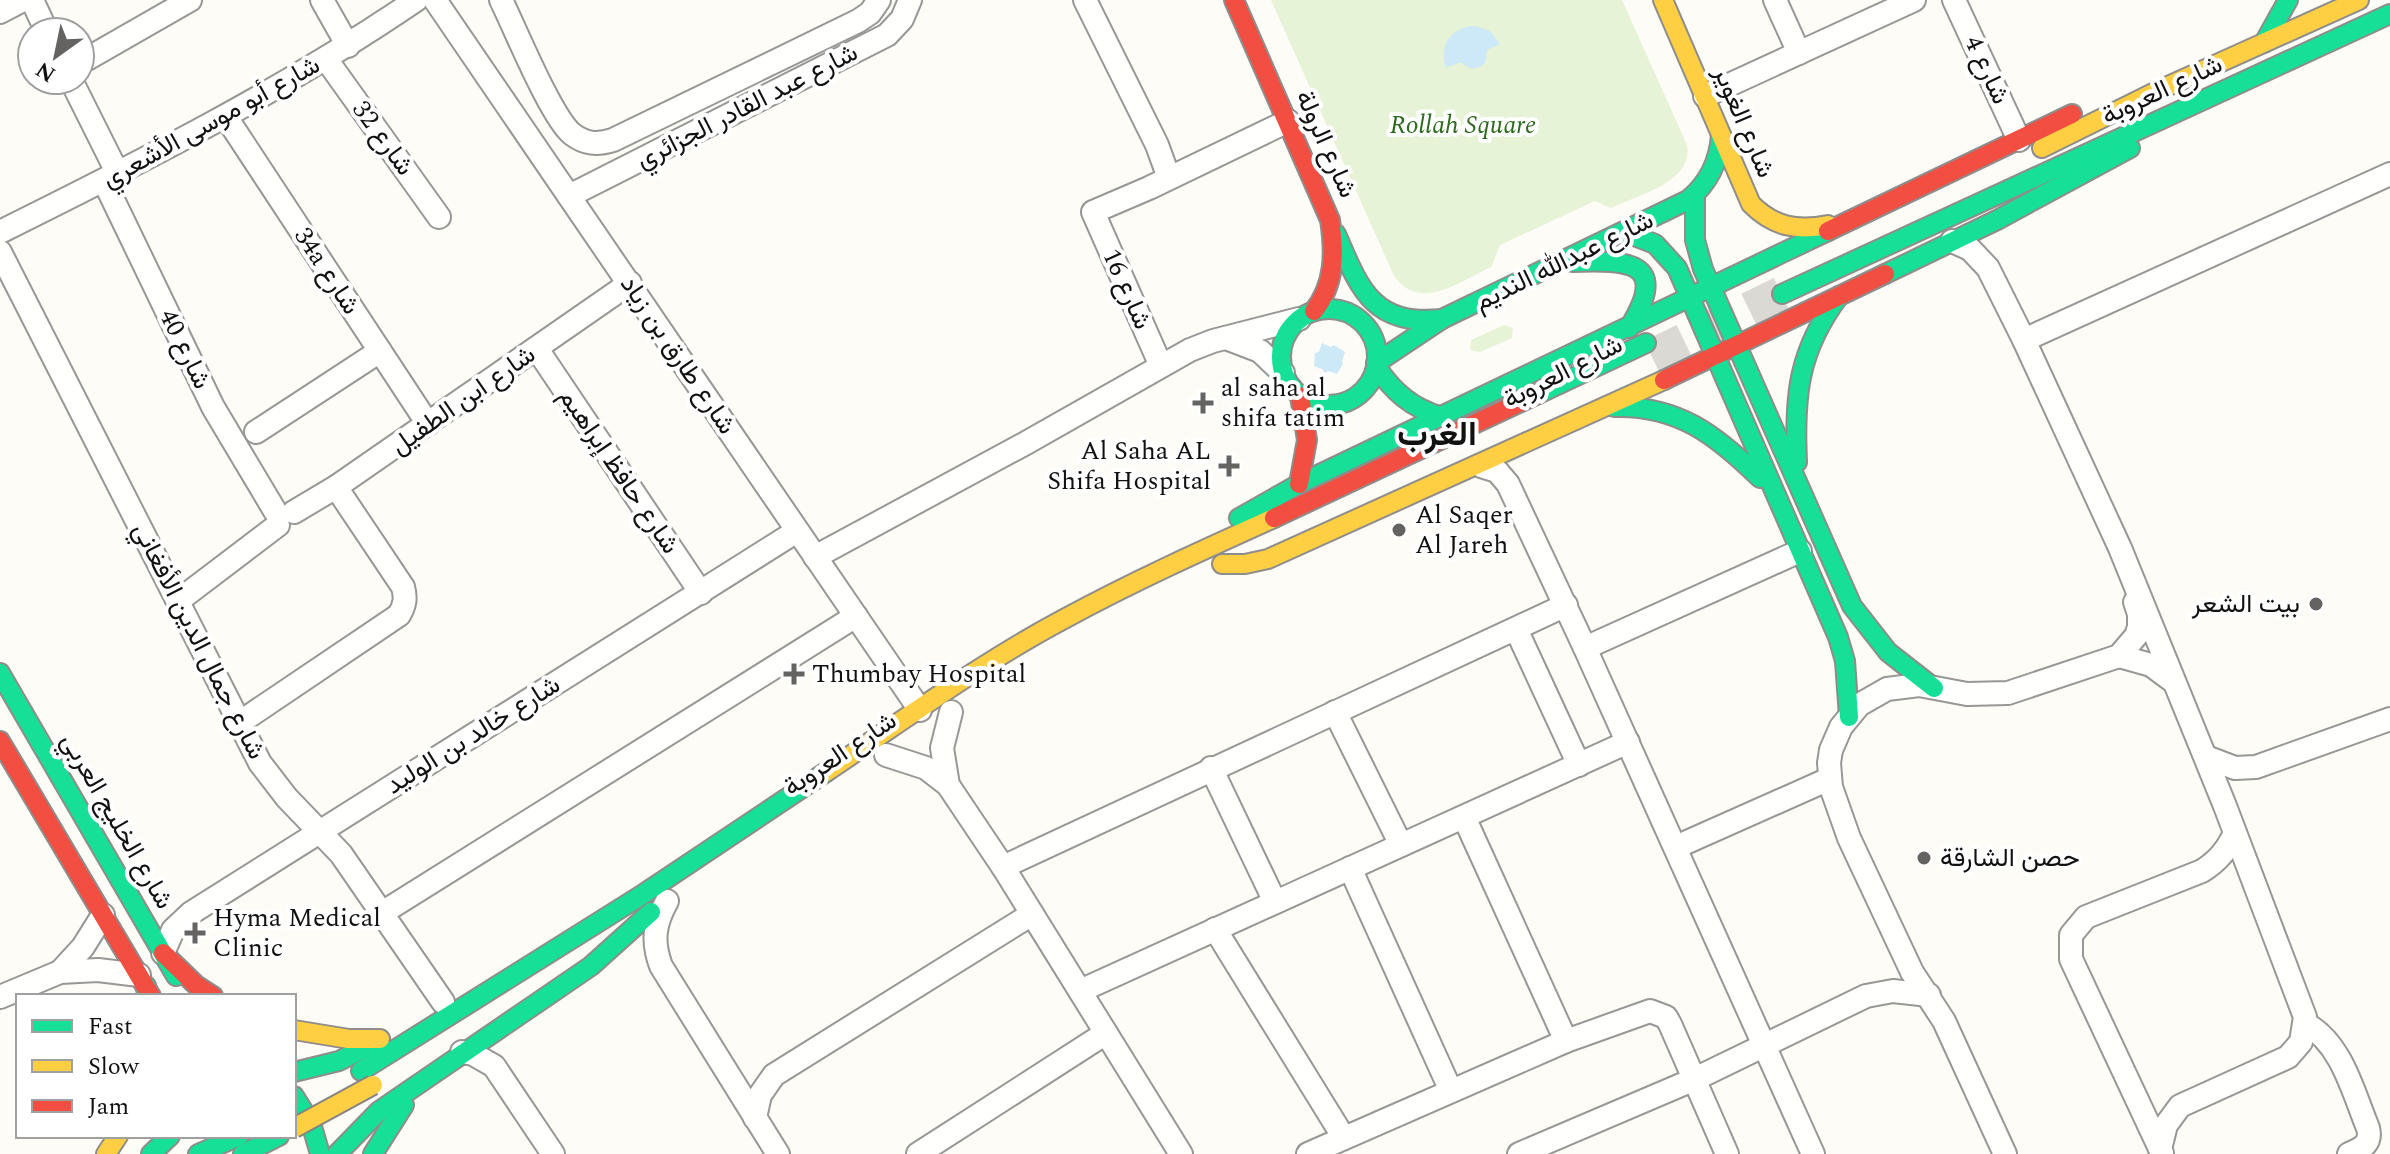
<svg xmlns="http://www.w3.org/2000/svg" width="2390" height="1154" viewBox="0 0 2390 1154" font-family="Spectral,Vazirmatn,serif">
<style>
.green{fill:#e7f3d7}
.water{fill:#cde8f7}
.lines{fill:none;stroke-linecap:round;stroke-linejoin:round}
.primary-tunnel{stroke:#dad9d4;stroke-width:36;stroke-dasharray:36 18;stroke-linecap:butt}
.street-casing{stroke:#979795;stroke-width:26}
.fast-casing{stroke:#8e8d8b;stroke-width:22}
.slow-casing{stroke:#8e8d8b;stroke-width:22}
.jam-casing{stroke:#8e8d8b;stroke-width:22}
.street{stroke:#fffffe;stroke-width:22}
.fast{stroke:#16e098;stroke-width:18}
.slow{stroke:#ffcf43;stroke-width:18}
.jam{stroke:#f24e42;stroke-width:18}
.slow-bridge-casing{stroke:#858482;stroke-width:22;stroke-linecap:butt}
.slow-bridge{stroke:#ffcf43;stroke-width:18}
.poi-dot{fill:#646362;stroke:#fff;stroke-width:3}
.labels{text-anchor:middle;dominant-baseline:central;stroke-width:8;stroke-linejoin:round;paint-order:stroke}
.street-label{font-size:26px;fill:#111;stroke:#fff}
.park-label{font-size:26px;font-style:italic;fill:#2f6b1f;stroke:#fff}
.poi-label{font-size:26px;fill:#111;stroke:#fff;text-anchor:start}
.district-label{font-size:34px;font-weight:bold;fill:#111;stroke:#fff}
</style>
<rect width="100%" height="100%" fill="#fdfcf7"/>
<!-- green -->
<g class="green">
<path d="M1271,0H1622L1687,145C1694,182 1638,195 1611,208L1595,201L1500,245L1491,267C1461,281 1420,313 1394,276Z"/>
<path d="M1504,325L1513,328L1512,338L1480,352L1472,351L1470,348L1471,340Z"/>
</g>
<!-- water -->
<g class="water">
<path d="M1476,26L1490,31L1500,44L1487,50L1485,63C1477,71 1468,70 1461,62L1446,68C1438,45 1452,26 1476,26Z"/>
<path d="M1322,343L1331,347L1334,345L1345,352L1342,361L1343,364L1337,374L1328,371L1325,373L1322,369L1314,366L1315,353L1319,352Z"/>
</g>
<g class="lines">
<!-- primary-tunnel -->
<path class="primary-tunnel" d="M1652,357L1782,294"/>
<defs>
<g id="street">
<path d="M32,0L47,32"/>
<path d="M322,0L348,46"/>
<path d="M435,0L920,710"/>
<path d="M501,0C515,28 551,117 572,134C585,144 597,145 613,140L858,21L870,13L879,0"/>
<path d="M1085,0L1157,145L1169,178"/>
<path d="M1775,0L1799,53"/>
<path d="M1954,0L2019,140"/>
<path d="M0,12L23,0"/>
<path d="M326,59L439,217"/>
<path d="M80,63L190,0"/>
<path d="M71,80L118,174"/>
<path d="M1705,96L1914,0"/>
<path d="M226,117L428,424"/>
<path d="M104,181L213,407L275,511"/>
<path d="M569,196L887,35L902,19L910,0"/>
<path d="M0,232C143,161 284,90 416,0"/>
<path d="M1952,241L1970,249L1988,268L2024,340L2120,548L2225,806L2305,1017L2301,1042L2288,1057L2180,1106L2166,1125L2160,1149"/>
<path d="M0,252L260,763L287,798L341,854L443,1002"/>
<path d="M1226,338L1260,351L1283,373"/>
<path d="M2024,340L2390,174"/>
<path d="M537,349L701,593"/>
<path d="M1161,366L1093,212L1149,188L1288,121"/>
<path d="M256,432L380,351"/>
<path d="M1481,466L1497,471L1508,484L1585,648L1813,1154"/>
<path d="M294,512L336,487L630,283"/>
<path d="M815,557L1026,443L1190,350L1213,341L1299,319"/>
<path d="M178,601L278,525"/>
<path d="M1516,629L1579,765"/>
<path d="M1585,648L1800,551"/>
<path d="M2119,656L2151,665L2174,682"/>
<path d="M1335,712L1401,845"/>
<path d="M239,723L399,615C405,605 406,598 403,587L336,487"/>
<path d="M886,755L926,768L948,785L1003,867L1181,1154"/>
<path d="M2206,757L2235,768L2256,767L2390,719"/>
<path d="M1211,768L1275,902"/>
<path d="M948,785L942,748L951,712"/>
<path d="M1464,817L1566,1041"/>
<path d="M1676,847L1829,779"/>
<path d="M1003,867L1566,605"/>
<path d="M1350,868L1451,1091"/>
<path d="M667,901C654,924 652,942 661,966L778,1154"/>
<path d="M382,913L856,616"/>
<path d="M1215,929L1344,1138"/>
<path d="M163,953L173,930L191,913L797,531"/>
<path d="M60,972L83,947L103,915"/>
<path d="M1080,991L1628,742"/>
<path d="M0,997L60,972L98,970L139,975"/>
<path d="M2306,1024C2342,1044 2353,1092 2368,1128C2372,1144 2362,1148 2349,1154"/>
<path d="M462,1052L473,1054L494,1066L553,1154"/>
<path d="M755,1118L760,1095L774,1075L1032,914"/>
<path d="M2162,1153L2071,959V935L2086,917L2202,871C2218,861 2227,850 2235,833"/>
<path d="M918,1154L1106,1033"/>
<path d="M1308,1154L1566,1041L1650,1011L1666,1017L1670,1024L1727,1154"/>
<path d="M1519,1154L1695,1079L1866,996L1893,991L1929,995"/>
<path d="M2005,1154L1944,1021L1912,972L1849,838L1831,787L1829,763L1831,750L1841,727L1859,705L1887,689L1919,685L1967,694L2008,693L2119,656L2136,636L2139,627V614L2135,602"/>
</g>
<g id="fast">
<path d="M2264,43L2288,0"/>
<path d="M1695,195V240L1703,269L1852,606L1888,652L1934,688"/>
<path d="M1624,232L1655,244L1677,268L1838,637L1845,661L1849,717"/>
<path d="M1336,234C1360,290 1373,326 1442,319"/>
<path d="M1572,262C1629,260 1670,261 1629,328"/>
<path d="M1885,274L1997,220L2130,148"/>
<path d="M1782,294L2390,14"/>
<circle cx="1329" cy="357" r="48"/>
<path d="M1376,363L1442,319L1688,200C1709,183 1719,162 1721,135"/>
<path d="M1376,366C1393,392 1412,408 1442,417"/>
<path d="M1538,394L1646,343"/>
<path d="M1614,407C1678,405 1716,435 1760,478"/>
<path d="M1797,462C1794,396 1798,351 1839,296"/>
<path d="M1239,518L1299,484L1828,231"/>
<path d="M0,673L176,976"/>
<path d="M146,986L147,996"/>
<path d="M361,1071L645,893L826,772"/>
<path d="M294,1072L339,1061L380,1040"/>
<path d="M294,1096L311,1123L320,1154"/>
<path d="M151,1154L170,1136"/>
<path d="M198,1154L239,1136"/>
<path d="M243,1154L279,1136"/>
<path d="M337,1154L379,1111L591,966L651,912"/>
<path d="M373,1154L404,1105"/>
</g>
<g id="slow">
<path d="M1663,0L1751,204C1774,227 1797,231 1828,225"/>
<path d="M2042,148L2157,91L2359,0"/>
<path d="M1222,564H1245L1268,559L1664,380"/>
<path d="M826,772C904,720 981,663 1064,619C1132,582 1203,550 1274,518"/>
<path d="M294,1030L349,1039H380"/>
<path d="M106,1154L118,1136"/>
</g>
<g id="jam">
<path d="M1234,0L1330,220C1335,253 1335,284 1314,311"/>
<path d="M1828,231L2072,114"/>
<path d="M1664,380L1885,274"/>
<path d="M1299,484L1307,440L1300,396"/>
<path d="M1274,518L1538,394"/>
<path d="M0,741L151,996"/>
<path d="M163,953L196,985L213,996"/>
</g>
</defs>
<!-- street casing -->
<use href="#street" class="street-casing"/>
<!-- fast casing -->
<use href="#fast" class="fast-casing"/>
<!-- slow casing -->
<use href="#slow" class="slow-casing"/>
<!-- jam casing -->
<use href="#jam" class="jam-casing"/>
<!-- street -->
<use href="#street" class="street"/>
<!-- fast -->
<use href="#fast" class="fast"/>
<!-- slow -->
<use href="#slow" class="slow"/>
<!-- jam -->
<use href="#jam" class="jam"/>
<defs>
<path id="slow-bridge" d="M294,1128L373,1085"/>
</defs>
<!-- slow-bridge casing -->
<use href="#slow-bridge" class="slow-bridge-casing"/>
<!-- slow-bridge -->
<use href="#slow-bridge" class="slow-bridge"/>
</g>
<!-- markers -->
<g class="poi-dot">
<path d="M1199 391h8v8h8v8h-8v8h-8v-8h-8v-8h8z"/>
<path d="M1225 454h8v8h8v8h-8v8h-8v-8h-8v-8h8z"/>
<circle cx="1399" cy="530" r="8"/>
<circle cx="2316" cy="604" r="8"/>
<path d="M790 662h8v8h8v8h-8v8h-8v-8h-8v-8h8z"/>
<circle cx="1924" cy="858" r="8"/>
<path d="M191 921h8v8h8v8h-8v8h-8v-8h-8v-8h8z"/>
</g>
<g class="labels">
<!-- street labels -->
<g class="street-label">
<text transform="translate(1987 70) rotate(65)">شارع 4</text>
<text transform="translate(2162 90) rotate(-25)">شارع العروبة</text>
<text transform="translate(747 106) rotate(-27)">شارع عبد القادر الجزائري</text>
<text transform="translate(211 122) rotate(-29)">شارع أبو موسى الأشعري</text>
<text transform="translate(1744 122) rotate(67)">شارع الغوير</text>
<text transform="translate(383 138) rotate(54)">شارع 32</text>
<text transform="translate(1326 144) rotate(66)">شارع الرولة</text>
<text transform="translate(1564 261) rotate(-26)">شارع عبدالله النديم</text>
<text transform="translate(327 271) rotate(57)">34a شارع</text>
<text transform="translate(1127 289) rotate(66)">شارع 16</text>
<text transform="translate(185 349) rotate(64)">شارع 40</text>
<text transform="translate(678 355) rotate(56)">شارع طارق بن زياد</text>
<text transform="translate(1563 372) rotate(-27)">شارع العروبة</text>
<text transform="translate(463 400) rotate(-35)">شارع ابن الطفيل</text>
<text transform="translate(619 471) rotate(56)">شارع حافظ إبراهيم</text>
<text transform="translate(199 641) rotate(63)">شارع جمال الدين الأفغاني</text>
<text transform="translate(473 735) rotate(-32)">شارع خالد بن الوليد</text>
<text transform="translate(840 754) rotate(-34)">شارع العروبة</text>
<text transform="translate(117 821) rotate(60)">شارع الخليج العربي</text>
</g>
<!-- park labels -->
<g class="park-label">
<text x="1463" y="125">Rollah Square</text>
</g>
<!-- poi labels -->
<g class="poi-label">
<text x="1221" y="388">al saha al<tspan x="1221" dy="30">shifa tatim</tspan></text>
<text x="1211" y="451" text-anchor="end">Al Saha AL<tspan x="1211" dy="30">Shifa Hospital</tspan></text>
<text x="1415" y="515">Al Saqer<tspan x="1415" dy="30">Al Jareh</tspan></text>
<text x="2300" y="604" text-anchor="end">بيت الشعر</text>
<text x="812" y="674">Thumbay Hospital</text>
<text x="1940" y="858">حصن الشارقة</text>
<text x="213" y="918">Hyma Medical<tspan x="213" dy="30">Clinic</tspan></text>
</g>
<!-- district labels -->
<g class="district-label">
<text x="1437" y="435">الغرب</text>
</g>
</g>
<!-- legend -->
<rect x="16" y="994" width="280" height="144" fill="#ffffff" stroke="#a0a0a0" stroke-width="2"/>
<rect x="32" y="1020" width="40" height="12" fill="#16e098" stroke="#a0a0a0" stroke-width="2"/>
<text x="88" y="1034" font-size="24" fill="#111111">Fast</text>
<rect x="32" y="1060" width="40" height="12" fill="#ffcf43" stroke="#a0a0a0" stroke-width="2"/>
<text x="88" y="1074" font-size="24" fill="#111111">Slow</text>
<rect x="32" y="1100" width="40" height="12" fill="#f24e42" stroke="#a0a0a0" stroke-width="2"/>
<text x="88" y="1114" font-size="24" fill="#111111">Jam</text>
<!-- north arrow -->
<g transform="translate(56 56) rotate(213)"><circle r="38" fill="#ffffff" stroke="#a0a0a0" stroke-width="2"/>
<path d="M0-6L14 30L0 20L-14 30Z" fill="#646362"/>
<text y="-12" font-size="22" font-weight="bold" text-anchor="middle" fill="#111111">N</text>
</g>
</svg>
